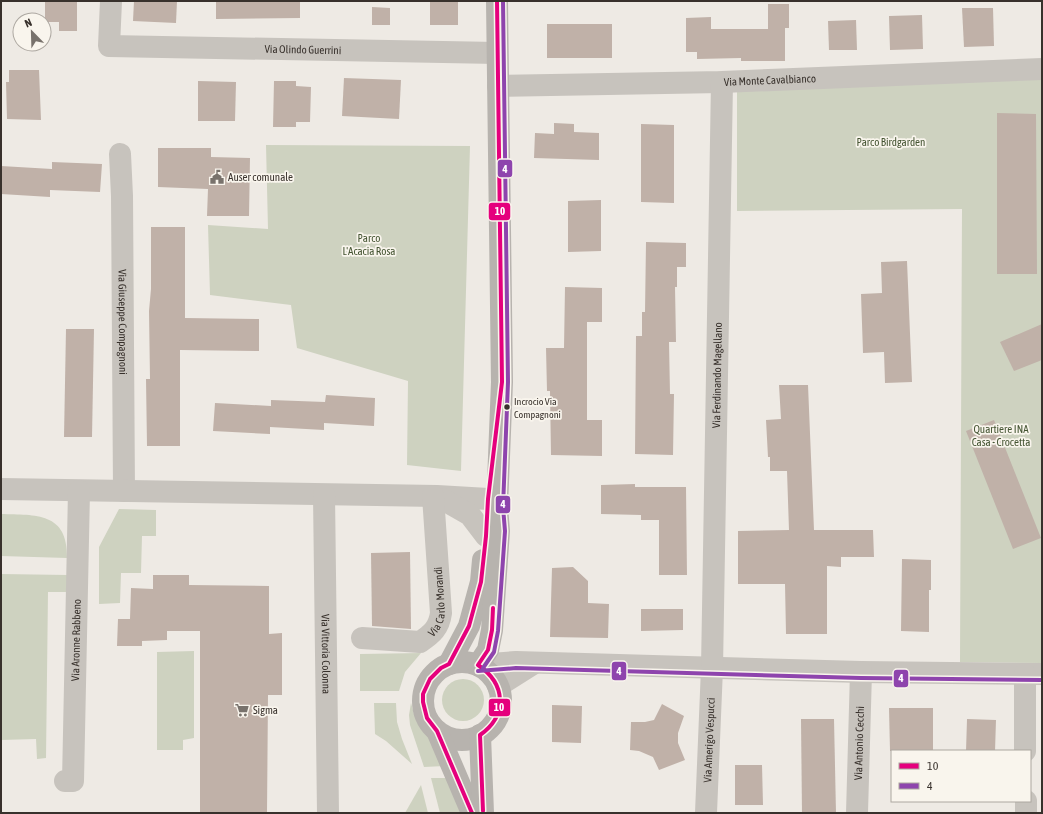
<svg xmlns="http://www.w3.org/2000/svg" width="1043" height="814" viewBox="0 0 1043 814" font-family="'Asap Condensed',sans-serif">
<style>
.green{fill:#ced2c0}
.building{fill:#c0b1a8}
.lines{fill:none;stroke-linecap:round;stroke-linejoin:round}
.street{stroke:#c7c3bd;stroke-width:22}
.secondary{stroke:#b7b3ae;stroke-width:22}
.bus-1-casing{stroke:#f9f5ed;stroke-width:7}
.bus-2-casing{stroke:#f9f5ed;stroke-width:7}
.bus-1{stroke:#e5007d;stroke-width:4}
.bus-2{stroke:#8e44ad;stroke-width:4}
.bus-dot{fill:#38312c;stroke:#f9f5ed;stroke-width:1.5}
.labels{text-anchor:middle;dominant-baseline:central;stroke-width:3.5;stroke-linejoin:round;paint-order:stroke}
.bus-label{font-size:10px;fill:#38312c;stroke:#f9f5ed;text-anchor:start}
.street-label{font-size:11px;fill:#38312c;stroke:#f9f5ed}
.park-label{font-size:11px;fill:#445432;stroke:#f9f5ed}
.poi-label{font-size:11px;fill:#38312c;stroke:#f9f5ed;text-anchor:start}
.line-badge{stroke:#f9f5ed;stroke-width:1.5}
.badge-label{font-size:11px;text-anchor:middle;font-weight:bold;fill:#fff}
</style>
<rect width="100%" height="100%" fill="#eeeae4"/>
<!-- green -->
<g class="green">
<path d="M1042,69V663L960,662L962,209L737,211V81Z"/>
<path d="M266,145L470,146L461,471L407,465L408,381L297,348L291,305L210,295L208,225L268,229Z"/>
<path d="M119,509L156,510V536H142L141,573H121L120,603L99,604V547Z"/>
<path d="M1,514C36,515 68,512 67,558L1,556Z"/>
<path d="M1,574L68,575L67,592H48L46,758L37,759L36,739L1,740Z"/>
<path d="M194,651V738L183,740V750H157V652Z"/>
<path d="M421,653L405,672L399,691H360V654Z"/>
<circle cx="463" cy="700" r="21"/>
<path d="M374,703H396L397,722L402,739L412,764L386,741L375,734Z"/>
<path d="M411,703L414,714L434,746L445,766L424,767L410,725L409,715Z"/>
<path d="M431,778H448L461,813H440Z"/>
<path d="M421,785L428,813H405Z"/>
</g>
<!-- building -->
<g class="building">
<path d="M45,1H77V31H59V22H45Z"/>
<path d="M134,1H177L176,23L133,21Z"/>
<path d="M216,1H300V18L216,19Z"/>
<rect x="430" y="1" width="28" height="24"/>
<path d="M768,4H789V28H785V61H741V58L697,59V52H686V18L711,17V29H768Z"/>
<path d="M372,7L390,8V25H372Z"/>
<path d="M962,8H993L994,46L964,47Z"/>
<path d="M922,15L923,49L890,50L889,16Z"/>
<path d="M856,20L857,50H829L828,21Z"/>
<rect x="547" y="24" width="65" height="34"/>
<path d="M9,70H39L41,120L7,119L6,82H9Z"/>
<path d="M344,78L401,80L399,119L342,116Z"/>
<path d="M198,81L236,82L235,121H198Z"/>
<path d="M274,81H296V86L311,87L310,122H296V127H273Z"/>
<path d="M997,113L1036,114L1037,274H997Z"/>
<path d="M554,123L574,124V132L599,133V160L534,158L535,133L554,134Z"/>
<path d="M641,124L674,125V203L641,202Z"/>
<path d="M158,148H211V157L250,158L249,216H207L208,189L158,187Z"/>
<path d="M52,162L102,164L100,192L50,190V197L1,194V166L52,169Z"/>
<path d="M601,200V251L568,252V201Z"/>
<path d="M151,227H185V318L259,319V351L180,350V446H147L146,379H150L149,311L151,289Z"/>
<path d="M646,242L686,243V267H677V287H675L676,342H669L670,394H674L673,455L635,454L636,336H642V312H645Z"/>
<path d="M907,261L912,382L885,383L884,352L863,353L861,294L882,293L881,262Z"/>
<path d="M565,287L602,288V322H587V420H602V456L551,455L550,391H547L546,348H564Z"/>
<path d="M1042,324V360L1014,371L1000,342Z"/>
<path d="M66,329H94L92,437H64Z"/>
<path d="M779,385H808L814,530H873L874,557H841V567L827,566V634H786L785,584H738V531L789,530L787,471H770V457H768L766,420L781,419Z"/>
<path d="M326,395L375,398L374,426L324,423V430L270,427V434L213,431L215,403L271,406V400L325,402Z"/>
<path d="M994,420L1041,538L1013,549L966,431Z"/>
<path d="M635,484V487H686L687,575H659V520H641V515L601,514V485Z"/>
<path d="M410,552L411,629L372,626L371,553Z"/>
<path d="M902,559L931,560V590H929V632L901,631Z"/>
<path d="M573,567L588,581V603L609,604L608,638L550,637L552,568Z"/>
<path d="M153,575H189V585L269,586V634L282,633V695H268L267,813H200V631H167V640L142,641V646H117L118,619H130L131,588L153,589Z"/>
<path d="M641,609H683V630L641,631Z"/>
<path d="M662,704L684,716L678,733V743L685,760L659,770L653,757L639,751L630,750L631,722H645L654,720Z"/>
<path d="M552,705L582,706L581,743L552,742Z"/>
<path d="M889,708H933V751H890Z"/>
<path d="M801,719H834L836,813H802Z"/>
<path d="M967,719L996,720L995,751H966Z"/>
<path d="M735,765H762L763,805H735Z"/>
</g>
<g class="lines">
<!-- street -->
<g class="street">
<path id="s1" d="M111,1L109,46L497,53"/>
<path id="s2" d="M498,86L722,82L1042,69"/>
<path id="s3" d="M120,154L122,196L124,491"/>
<path d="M1,489L437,496L488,499L497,507"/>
<path id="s4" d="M324,495L328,813"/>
<path d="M442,499L470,515L486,536"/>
<path id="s5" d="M362,638L420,642C432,634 439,628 441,613L433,496"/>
<path d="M478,665L516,662L861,672L1042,674"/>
<path d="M1025,674V751"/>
<path d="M498,686L533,664"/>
<path id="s6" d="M65,781H73L79,491"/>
<path d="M1026,801V813"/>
<path id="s7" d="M706,813L712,668L722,82"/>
<path id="s8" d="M857,813L861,672"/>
</g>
<!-- secondary -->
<g class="secondary">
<circle cx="462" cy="701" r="39"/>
<path d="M449,664L469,626L481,582L483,560"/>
<path d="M478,665L488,650L492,630L499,531L497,507L502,382L497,1"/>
<path d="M437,731L472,813"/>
<path d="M480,735L483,813"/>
</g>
<defs>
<g id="bus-1">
<path d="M483,811L480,735C508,715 506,684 478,665L488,650L492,630L493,608"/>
<path d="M472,813L437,731L427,718L423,702V694L430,679L441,668L449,664L469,626L481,582L486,536L488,499L502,382L497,1"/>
</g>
<g id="bus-2">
<path d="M483,668L494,652L498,631L505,531L503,507L508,382L503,1"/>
<path d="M478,671L516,668L861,678L1042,680"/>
</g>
</defs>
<!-- bus-1 casing -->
<use href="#bus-1" class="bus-1-casing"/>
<!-- bus-2 casing -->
<use href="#bus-2" class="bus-2-casing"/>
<!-- bus-1 -->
<use href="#bus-1" class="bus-1"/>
<!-- bus-2 -->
<use href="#bus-2" class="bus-2"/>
</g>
<!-- icons -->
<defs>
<symbol id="civic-bare" viewBox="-9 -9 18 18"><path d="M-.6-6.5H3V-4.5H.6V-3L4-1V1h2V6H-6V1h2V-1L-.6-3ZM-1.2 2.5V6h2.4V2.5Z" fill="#78726c" stroke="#f9f5ed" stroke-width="2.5" paint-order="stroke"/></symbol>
<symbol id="supermarket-bare" viewBox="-9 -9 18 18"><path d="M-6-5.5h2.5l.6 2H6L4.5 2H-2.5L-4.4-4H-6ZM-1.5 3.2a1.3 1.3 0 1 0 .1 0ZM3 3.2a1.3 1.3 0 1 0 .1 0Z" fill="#78726c" stroke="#f9f5ed" stroke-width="2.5" paint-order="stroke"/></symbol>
</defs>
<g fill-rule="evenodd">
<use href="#civic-bare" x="207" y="167" width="20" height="20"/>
<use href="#supermarket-bare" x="232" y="700" width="20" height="20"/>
</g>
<!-- markers -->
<circle class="bus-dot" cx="507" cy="407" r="3.5"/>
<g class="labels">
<!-- bus labels -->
<g class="bus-label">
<text x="514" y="401">Incrocio Via<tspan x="514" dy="13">Compagnoni</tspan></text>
</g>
<!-- street labels -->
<g class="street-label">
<text stroke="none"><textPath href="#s1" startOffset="239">Via Olindo Guerrini</textPath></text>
<text stroke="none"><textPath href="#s2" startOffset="272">Via Monte Cavalbianco</textPath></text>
<text stroke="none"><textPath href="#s3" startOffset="168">Via Giuseppe Compagnoni</textPath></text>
<text stroke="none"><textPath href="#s7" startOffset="438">Via Ferdinando Magellano</textPath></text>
<text stroke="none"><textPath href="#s5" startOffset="106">Via Carlo Morandi</textPath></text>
<text stroke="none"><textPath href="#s6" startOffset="149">Via Aronne Rabbeno</textPath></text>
<text stroke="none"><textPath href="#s4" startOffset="159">Via Vittoria Colonna</textPath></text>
<text stroke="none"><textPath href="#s7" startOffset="73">Via Amerigo Vespucci</textPath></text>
<text stroke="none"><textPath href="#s8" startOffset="70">Via Antonio Cecchi</textPath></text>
</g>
<!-- park labels -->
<g class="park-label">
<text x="891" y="142">Parco Birdgarden</text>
<text x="369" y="238">Parco<tspan x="369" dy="13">L'Acacia Rosa</tspan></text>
<text x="1001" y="429">Quartiere INA<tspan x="1001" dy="13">Casa - Crocetta</tspan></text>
</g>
<!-- poi labels -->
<g class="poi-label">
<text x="228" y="177">Auser comunale</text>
<text x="253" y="710">Sigma</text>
</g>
</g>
<g class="line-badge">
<rect x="497" y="159" width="16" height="19" rx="4" fill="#8e44ad"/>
<rect x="488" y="202" width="23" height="19" rx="4" fill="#e5007d"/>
<rect x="495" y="495" width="16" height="19" rx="4" fill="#8e44ad"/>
<rect x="611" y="661" width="16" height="20" rx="4" fill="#8e44ad"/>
<rect x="893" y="669" width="16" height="19" rx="4" fill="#8e44ad"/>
<rect x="488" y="698" width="23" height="19" rx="4" fill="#e5007d"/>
</g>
<g class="badge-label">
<text x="505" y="173">4</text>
<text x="500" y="215">10</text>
<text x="503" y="508">4</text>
<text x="619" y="675">4</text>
<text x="901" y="682">4</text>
<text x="499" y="711">10</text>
</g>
<!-- border -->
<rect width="1043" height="814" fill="none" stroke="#38312c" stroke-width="4"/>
<!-- legend -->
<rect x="891" y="750" width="140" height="52" fill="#f9f5ed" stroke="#aca7a0"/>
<rect x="899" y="763" width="20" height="6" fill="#e5007d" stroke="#aca7a0"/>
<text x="927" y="770" font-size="12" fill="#38312c">10</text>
<rect x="899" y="783" width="20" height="6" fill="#8e44ad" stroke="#aca7a0"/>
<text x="927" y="790" font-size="12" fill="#38312c">4</text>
<!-- north arrow -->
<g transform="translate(32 32) rotate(337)"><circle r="19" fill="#f9f5ed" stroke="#aca7a0"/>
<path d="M0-3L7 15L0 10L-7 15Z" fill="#78726c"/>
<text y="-6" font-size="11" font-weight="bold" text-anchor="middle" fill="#38312c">N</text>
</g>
</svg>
